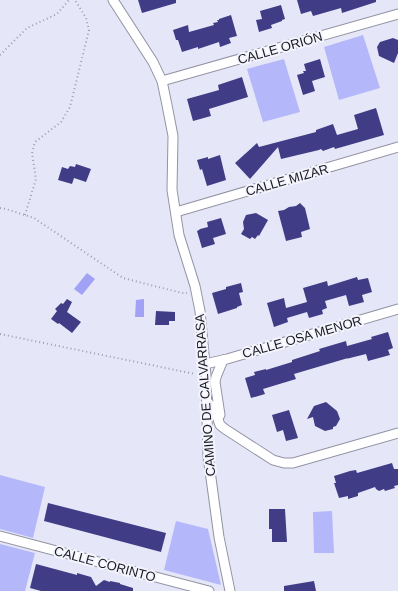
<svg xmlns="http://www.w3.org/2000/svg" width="398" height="591" viewBox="0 0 398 591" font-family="Helvetica,sans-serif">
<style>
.green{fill:#b4b7fa}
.water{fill:#a1a2f5}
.building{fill:#413c86}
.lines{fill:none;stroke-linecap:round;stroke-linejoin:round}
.street-casing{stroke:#9293a3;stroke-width:11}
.path{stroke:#9d9eac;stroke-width:2;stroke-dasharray:1 3;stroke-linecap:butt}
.street{stroke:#fff;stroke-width:9}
.labels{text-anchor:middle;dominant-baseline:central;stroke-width:4;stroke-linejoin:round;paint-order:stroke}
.street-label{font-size:13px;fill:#18181e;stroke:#f4f4ff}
</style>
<rect width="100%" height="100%" fill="#e5e7f8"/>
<!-- green -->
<g class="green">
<path d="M363,35L380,88L339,100L324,47Z"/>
<path d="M284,59L300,112L263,122L247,69Z"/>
<path d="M0,475L45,487L33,538L0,529Z"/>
<path d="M332,511L334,553H314L313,512Z"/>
<path d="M176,521L208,529L221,585L164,570Z"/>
<path d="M0,544L35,553L25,591H0Z"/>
</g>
<!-- water -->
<g class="water">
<path d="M87,273L95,279L82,295L74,289Z"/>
<path d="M144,299V317H135L136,300Z"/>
</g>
<!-- building -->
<g class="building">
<path d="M138,0H176V3L142,13Z"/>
<path d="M297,0H376V2L342,13L341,8L313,16L311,11L301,14Z"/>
<path d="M281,5L285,19L282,20V21L271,25L272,28L259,32L256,20L262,19L260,11Z"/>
<path d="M231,15L237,36L229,38L231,43L220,47L219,42L198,49V47L182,52L178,40H176L173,30L188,25L189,32L214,25L213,23L218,22L217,20H219V19Z"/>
<path d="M393,38L398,40V53L394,63L379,56L377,47L380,42Z"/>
<path d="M320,59L325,77L312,81L315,91L303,95L297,75L304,73L303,71H306L304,64Z"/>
<path d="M242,77L248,97L209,109L211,116L193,121L187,99L219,90L218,85Z"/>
<path d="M376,108L384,135L335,149L334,147L323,151L321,149L319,150L281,159L278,147L250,179L235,163L257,143L259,147L316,132V130L333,124L337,135L358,129L354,115Z"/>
<path d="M220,155L226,180L207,186L202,169L200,170L197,160L208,157V159Z"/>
<path d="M76,164L91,169L86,182L74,178L72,184L58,180L62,167L68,169L70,166L75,167Z"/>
<path d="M300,203L305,208L310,229L301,232L302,237L286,241L278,211L284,210L289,207L296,206Z"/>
<path d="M256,213L268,220L259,236L258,235L255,239L252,237L250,239L241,234L244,229L243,222L246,215Z"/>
<path d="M221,218L226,234L213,238L215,244L202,248L197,231L199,230L200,229L208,227L207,222Z"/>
<path d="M357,277L358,280L368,278L372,292L362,295L364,302L349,306L346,295L325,301L327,308L322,310L323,314L309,318L307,312L287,318L288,322L274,327L267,303L284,298L286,308L307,302L303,288L327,281L328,286Z"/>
<path d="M241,283L243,292L239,293L242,305L237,307V308L218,314L212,293L226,289V287Z"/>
<path d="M67,299L72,302L67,312L81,322L72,333L59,323L58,324L51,319L57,311L55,309L61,303L63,304Z"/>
<path d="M156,311L175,312V321H169V325H155Z"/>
<path d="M388,332L393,348L388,350L390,355L368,361L366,354L346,359L348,358L294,374L296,379L263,389L265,394L251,398L245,378L255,375L254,372L266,369V370L292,362V360L320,351L319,349L346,341L347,346L372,339L371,337Z"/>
<path d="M326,402L337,411L340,419L336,426L333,427V429L325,431L315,426L313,417L307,419L314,406Z"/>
<path d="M289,410L298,438L286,441L283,430L277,432L272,415Z"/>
<path d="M392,463L394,469H398V485L394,486L395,488L385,491L384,489L379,491L376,489L375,487L358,493V496L348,499V496L339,498L334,483H336L334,476L350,471L356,470L357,473Z"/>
<path d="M48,503L166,533L161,552L44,521Z"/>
<path d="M269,509H285L287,542H272V529H269Z"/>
<path d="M36,564L77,575V573L91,577L96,586L104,580L110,582V581L120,583V584L133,588V591H41L30,588Z"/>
<path d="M314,581L316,591H284V586Z"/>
</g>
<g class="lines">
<defs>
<g id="street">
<path d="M113,0L153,62L162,81L167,105L173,136L172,190L179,235L195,286L200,311L206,376L208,456L219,537L230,591"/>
<path d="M162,81L398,14"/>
<path d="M176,212L398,147"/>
<path d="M205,364L227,359L398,309"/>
<path d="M207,402L214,408L220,425L225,429L273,460L284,463H293L398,433"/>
<path d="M220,415L215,382L216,377L223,360"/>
<path d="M0,536L209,591"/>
</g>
</defs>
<!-- street casing -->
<use href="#street" class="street-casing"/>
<!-- path -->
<g class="path">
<path d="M0,55L27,28L57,14L69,0"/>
<path d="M0,208L6,209L34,218L123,278L182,293H187"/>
<path d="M25,215L36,179L32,153L35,142L61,122L70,107L89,30L86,18L75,0"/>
<path d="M0,334L195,374"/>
</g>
<!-- street -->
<use href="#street" class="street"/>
</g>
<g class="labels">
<!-- street labels -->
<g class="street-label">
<text transform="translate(280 48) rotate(-16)">CALLE ORIÓN</text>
<text transform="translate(287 180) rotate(-16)">CALLE MIZAR</text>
<text transform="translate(302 337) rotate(-16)">CALLE OSA MENOR</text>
<text transform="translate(205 395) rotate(-94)">CAMINO DE CALVARRASA</text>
<text transform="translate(105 564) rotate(15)">CALLE CORINTO</text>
</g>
</g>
</svg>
